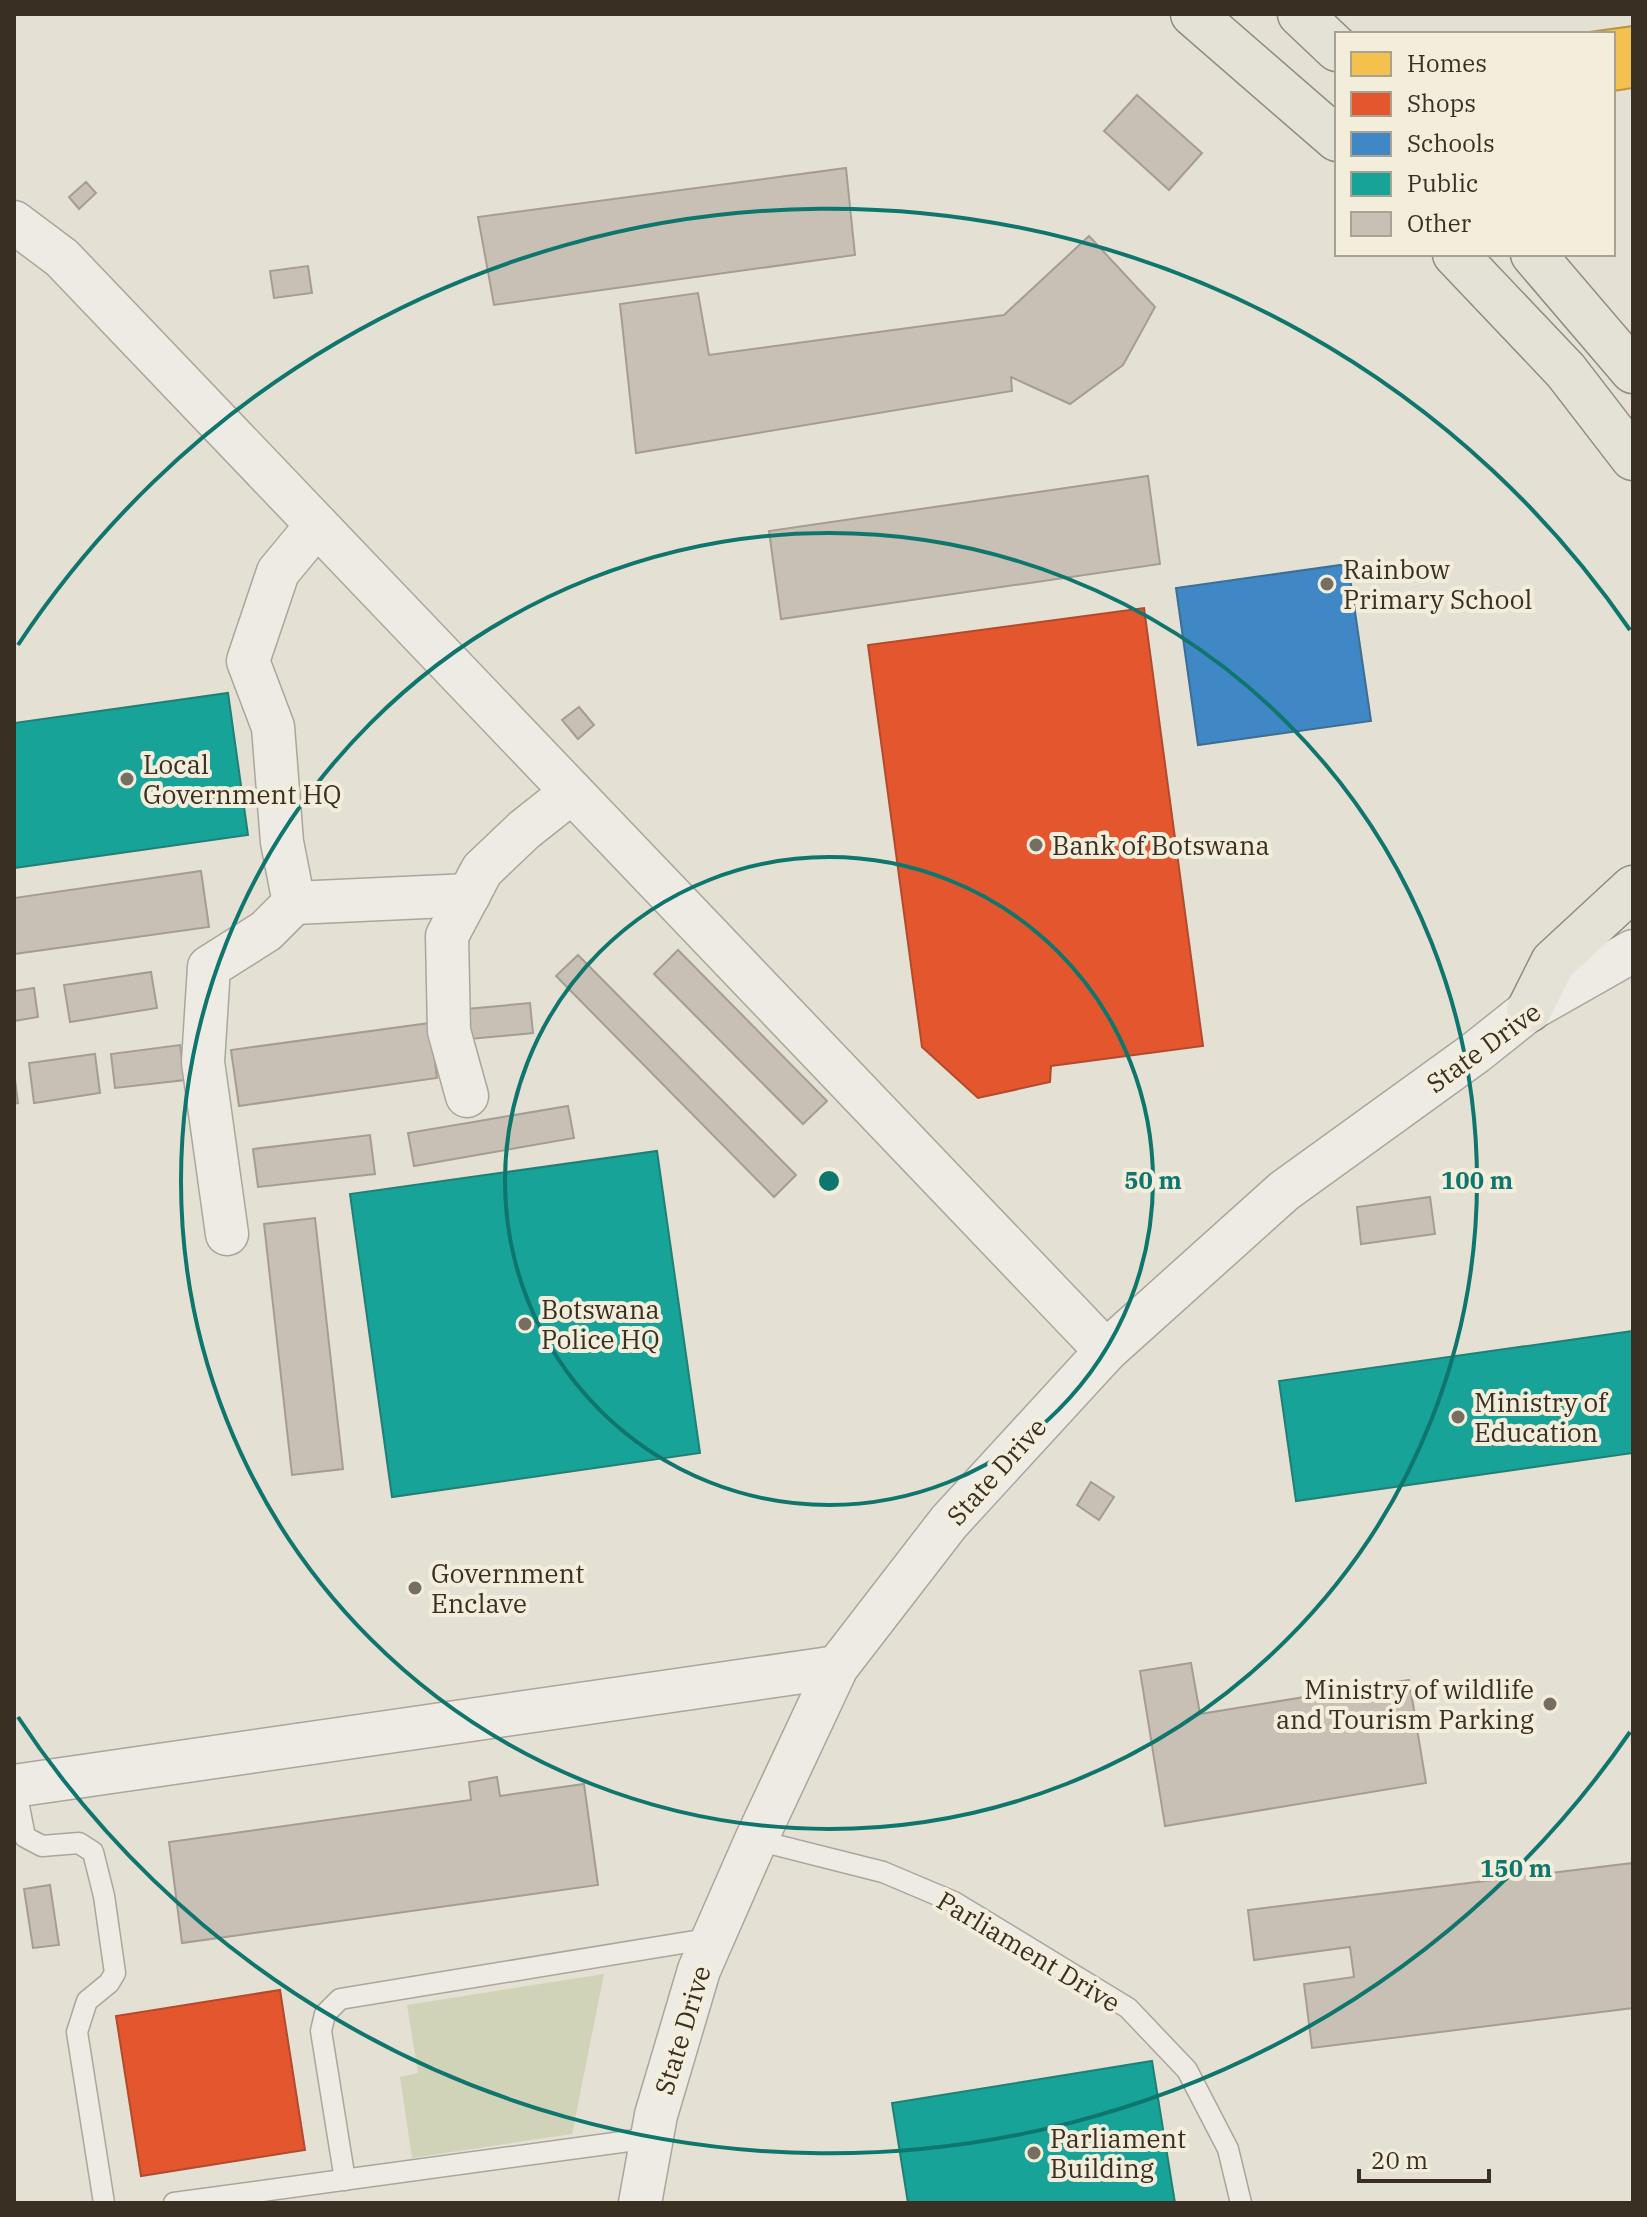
<svg xmlns="http://www.w3.org/2000/svg" width="1647" height="2217" viewBox="0 0 1647 2217" font-family="'IBM Plex Serif',serif">
<style>
.green{fill:#d1d3b8}
.homes{fill:#f2c14e;stroke:#ba9641;stroke-width:2}
.shops{fill:#e4572e;stroke:#b14b2b;stroke-width:2}
.schools{fill:#3f88c5;stroke:#3d6e94;stroke-width:2}
.public{fill:#17a398;stroke:#218075;stroke-width:2}
.building{fill:#c8c0b5;stroke:#a59d93;stroke-width:2}
.lines{fill:none;stroke-linecap:round;stroke-linejoin:round}
.lane-casing{stroke:#aaa69c;stroke-width:23}
.street-casing{stroke:#aaa69c;stroke-width:45}
.primary-casing{stroke:#908b83;stroke-width:47}
.lane{stroke:#edebe3;stroke-width:20}
.street{stroke:#edebe3;stroke-width:42}
.primary{stroke:#e4e1d7;stroke-width:44}
.ring{fill:none;stroke:#0f766e;stroke-width:4}
.poi-dot{fill:#756e61;stroke:#f3eedc;stroke-width:3}
.labels{text-anchor:middle;dominant-baseline:central;stroke-width:8;stroke-linejoin:round;paint-order:stroke}
.poi-label{font-size:26px;fill:#393023;stroke:#f3eedc;text-anchor:start}
.street-label{font-size:26px;fill:#393023;stroke:#f3eedc}
.centre{fill:#0f766e;stroke:#f3eedc;stroke-width:4}
.ring-label{font-size:24px;text-anchor:middle;font-weight:bold;fill:#0f766e;stroke:#f3eedc;stroke-width:8;stroke-linejoin:round;paint-order:stroke}
</style>
<rect width="100%" height="100%" fill="#e4e0d4"/>
<!-- green -->
<path class="green" d="M604,1974L572,2134L412,2158L400,2077L418,2073L407,2005Z"/>
<!-- homes -->
<path class="homes" d="M1633,26V88L1613,91V34H1575Z"/>
<!-- shops -->
<g class="shops">
<path d="M1144,608L1203,1046L1051,1066L1050,1082L978,1098L922,1047L868,645Z"/>
<path d="M280,1990L305,2150L141,2176L116,2016Z"/>
</g>
<!-- schools -->
<path class="schools" d="M1348,564L1371,721L1198,745L1176,588Z"/>
<!-- public -->
<g class="public">
<path d="M228,693L248,835L14,868V723Z"/>
<path d="M657,1151L700,1453L392,1497L350,1194Z"/>
<path d="M1633,1331V1453L1296,1501L1279,1381Z"/>
<path d="M1152,2061L1175,2203H908L892,2103Z"/>
</g>
<!-- building -->
<g class="building">
<path d="M1137,95L1202,153L1169,190L1104,131Z"/>
<path d="M846,168L855,255L494,305L478,217Z"/>
<path d="M86,182L96,193L79,209L69,197Z"/>
<path d="M1089,236L1155,307L1123,365L1070,404L1011,377L1012,391L636,453L620,304L698,293L709,355L1004,315Z"/>
<path d="M308,266L312,293L274,298L270,271Z"/>
<path d="M1148,476L1160,564L781,619L769,531Z"/>
<path d="M579,707L594,725L578,739L562,720Z"/>
<path d="M201,871L209,927L14,954V898Z"/>
<path d="M678,950L827,1101L803,1124L654,974Z"/>
<path d="M578,955L796,1175L774,1197L556,976Z"/>
<path d="M151,972L157,1008L70,1022L64,985Z"/>
<path d="M34,988L38,1017L14,1021V991Z"/>
<path d="M530,1003L533,1033L470,1039L467,1009Z"/>
<path d="M430,1023L437,1078L239,1106L231,1050Z"/>
<path d="M180,1045L185,1080L115,1088L111,1054Z"/>
<path d="M95,1054L100,1093L34,1103L29,1063Z"/>
<path d="M14,1072L18,1103L14,1104Z"/>
<path d="M568,1106L574,1138L414,1166L408,1133Z"/>
<path d="M370,1135L375,1174L258,1187L253,1149Z"/>
<path d="M1430,1197L1435,1234L1361,1244L1357,1207Z"/>
<path d="M315,1218L343,1469L292,1475L264,1224Z"/>
<path d="M1091,1482L1114,1497L1099,1520L1077,1505Z"/>
<path d="M1191,1663L1200,1714L1409,1680L1426,1783L1165,1826L1140,1671Z"/>
<path d="M497,1777L500,1796L584,1784L598,1885L182,1943L169,1842L471,1800L469,1782Z"/>
<path d="M1633,1863V2008L1312,2048L1304,1984L1354,1977L1350,1947L1254,1960L1248,1910Z"/>
<path d="M50,1885L59,1945L33,1948L24,1889Z"/>
</g>
<g class="lines">
<defs>
<g id="lane">
<path d="M15,1786L25,1837L42,1846L79,1843L93,1852L104,1896L115,1973L109,1983L87,2001L77,2032L104,2203"/>
<path d="M756,1840L883,1872L954,1902L1128,2008L1187,2070L1228,2149L1241,2203"/>
<path d="M345,2180L321,2031L325,2014L340,1999L713,1938"/>
<path d="M174,2203L651,2138"/>
</g>
<g id="street">
<path d="M14,222L62,258L1106,1351"/>
<path d="M294,903L469,895"/>
<path d="M467,1096L449,1031L447,936L482,870L524,830L572,792"/>
<path d="M227,1234L203,1062L209,967L266,931L294,903L282,842L273,727L248,661L278,572L317,525"/>
<path d="M14,1786L837,1667"/>
<path d="M640,2203L656,2115L699,1970L756,1840L837,1667L949,1522L1106,1351L1284,1191L1475,1053L1529,1010L1633,951"/>
</g>
<g id="primary">
<path d="M1193,14L1337,139"/>
<path d="M1300,14L1337,49"/>
<path d="M1455,254L1566,371L1633,458"/>
<path d="M1533,254L1633,371"/>
<path d="M1529,1010L1553,962L1633,888"/>
</g>
</defs>
<!-- lane casing -->
<use href="#lane" class="lane-casing"/>
<!-- street casing -->
<use href="#street" class="street-casing"/>
<!-- primary casing -->
<use href="#primary" class="primary-casing"/>
<!-- lane -->
<use href="#lane" class="lane"/>
<!-- street -->
<use href="#street" class="street"/>
<!-- primary -->
<use href="#primary" class="primary"/>
</g>
<!-- distance rings -->
<g class="ring">
<circle cx="829" cy="1181" r="324"/>
<circle cx="829" cy="1181" r="648"/>
<path d="M1630 1732A972 972 0 0 1 18 1717M18 645A972 972 0 0 1 1630 630"/>
</g>
<!-- markers -->
<g class="poi-dot">
<circle cx="1327" cy="584" r="8"/>
<circle cx="127" cy="779" r="8"/>
<circle cx="1036" cy="845" r="8"/>
<circle cx="525" cy="1324" r="8"/>
<circle cx="1458" cy="1417" r="8"/>
<circle cx="415" cy="1588" r="8"/>
<circle cx="1550" cy="1704" r="8"/>
<circle cx="1034" cy="2153" r="8"/>
</g>
<g class="labels">
<!-- poi labels -->
<g class="poi-label">
<text x="1343" y="569">Rainbow<tspan x="1343" dy="30">Primary School</tspan></text>
<text x="143" y="764">Local<tspan x="143" dy="30">Government HQ</tspan></text>
<text x="1052" y="845">Bank of Botswana</text>
<text x="541" y="1309">Botswana<tspan x="541" dy="30">Police HQ</tspan></text>
<text x="1474" y="1402">Ministry of<tspan x="1474" dy="30">Education</tspan></text>
<text x="431" y="1573">Government<tspan x="431" dy="30">Enclave</tspan></text>
<text x="1534" y="1689" text-anchor="end">Ministry of wildlife<tspan x="1534" dy="30">and Tourism Parking</tspan></text>
<text x="1050" y="2138">Parliament<tspan x="1050" dy="30">Building</tspan></text>
</g>
<!-- street labels -->
<g class="street-label">
<text transform="translate(1483 1047) rotate(-36)">State Drive</text>
<text transform="translate(996 1471) rotate(-48)">State Drive</text>
<text transform="translate(1029 1951) rotate(31)">Parliament Drive</text>
<text transform="translate(682 2030) rotate(-73)">State Drive</text>
</g>
</g>
<circle cx="829" cy="1181" r="12" class="centre"/>
<g class="ring-label">
<text x="1153" y="1189">50 m</text>
<text x="1477" y="1189">100 m</text>
<text x="1516" y="1877">150 m</text>
</g>
<!-- border -->
<rect width="1647" height="2217" fill="none" stroke="#393023" stroke-width="32"/>
<!-- legend -->
<rect x="1335" y="32" width="280" height="224" fill="#f3eedc" stroke="#a9a292" stroke-width="2"/>
<rect x="1351" y="52" width="40" height="24" fill="#f2c14e" stroke="#a9a292" stroke-width="2"/>
<text x="1407" y="72" font-size="24" fill="#393023">Homes</text>
<rect x="1351" y="92" width="40" height="24" fill="#e4572e" stroke="#a9a292" stroke-width="2"/>
<text x="1407" y="112" font-size="24" fill="#393023">Shops</text>
<rect x="1351" y="132" width="40" height="24" fill="#3f88c5" stroke="#a9a292" stroke-width="2"/>
<text x="1407" y="152" font-size="24" fill="#393023">Schools</text>
<rect x="1351" y="172" width="40" height="24" fill="#17a398" stroke="#a9a292" stroke-width="2"/>
<text x="1407" y="192" font-size="24" fill="#393023">Public</text>
<rect x="1351" y="212" width="40" height="24" fill="#c8c0b5" stroke="#a9a292" stroke-width="2"/>
<text x="1407" y="232" font-size="24" fill="#393023">Other</text>
<!-- scale -->
<path d="M1359 2169v12h130v-12" fill="none" stroke="#393023" stroke-width="4"/>
<text x="1371" y="2169" font-size="24" fill="#393023" stroke="#f3eedc" stroke-width="6" paint-order="stroke">20 m</text>
</svg>
